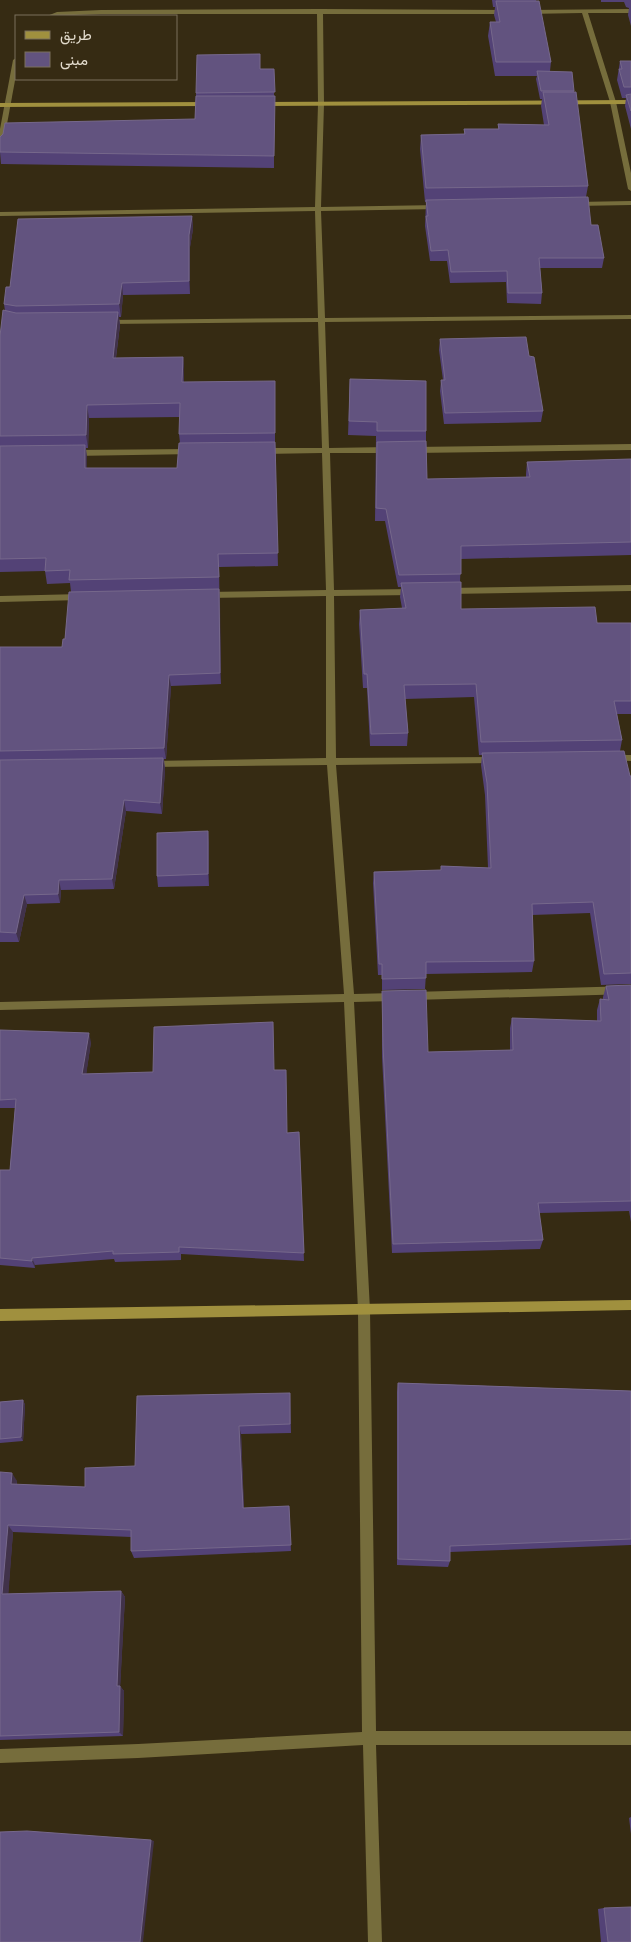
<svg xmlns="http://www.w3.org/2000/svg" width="631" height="1942" viewBox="0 0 631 1942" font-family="'Source Sans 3',Vazirmatn,sans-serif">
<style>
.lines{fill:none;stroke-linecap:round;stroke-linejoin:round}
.street{fill:#766d3c;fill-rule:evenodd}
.secondary{fill:#a0903e;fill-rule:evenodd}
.wall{fill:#534276;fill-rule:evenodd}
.shaded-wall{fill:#41324a}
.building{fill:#62537f;stroke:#76688b}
</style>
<rect width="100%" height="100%" fill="#362b13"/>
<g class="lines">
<!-- street -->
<g class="street">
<path d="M320,9L508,10L511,12L508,14H323L324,104L321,207L439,205L442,207L439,209L321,211L325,318L631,315V319L325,322L329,448L389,447L393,450L389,453H330L334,590L414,589L418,592L414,595L334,596L336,758L494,757L499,760L494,763L336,765L354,994L394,993L398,994L399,997L398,1000L394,1001L354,1002L370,1310L376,1731H631V1745H376L382,1942H368L363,1745L138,1758L0,1763V1749L138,1744L362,1732L358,1310L344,1002L0,1010V1002L344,994L327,765L151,767L146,764L151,761L326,758V596L206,598L202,595L206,592L326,590L322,453L263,454L259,451L263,448H322L318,322L107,324L103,322L107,320L318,318L315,211L0,216V212L315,207L318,104L317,14H101L47,16L57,12L101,10Z"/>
<path d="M631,9V13H588L616,102L631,173V191L628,189L610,102L582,13L527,14L524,12L527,10Z"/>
<path d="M16,58V75L3,146L0,148V129L13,60Z"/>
<path d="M631,201V205L576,206L573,204L576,202Z"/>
<path d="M631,444V450L413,453L409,450L413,447Z"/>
<path d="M191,449L194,450V454L73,456L69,453L73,450Z"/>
<path d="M631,585V591L448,594L444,591L448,588Z"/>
<path d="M81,594L85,597L81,600L0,602V596Z"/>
<path d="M613,755H631V761L610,760L608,758Z"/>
<path d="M631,986V994L413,1000L409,999L408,996L409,993L413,992Z"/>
</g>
<!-- secondary -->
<g class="secondary">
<path d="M631,100V104L262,106L259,104L262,102Z"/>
<path d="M0,103L208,102L211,104L208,106L0,107Z"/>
<path d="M631,1300V1310L0,1321V1309Z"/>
</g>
</g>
<!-- wall -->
<g class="wall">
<path d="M492,0H536L551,62L550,71L574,91L588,186L586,197L591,225L604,258L602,268H540L542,293L541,304L507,303L506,282L450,283L447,261H430L425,226L426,202H425L420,149L421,135L464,134V129H498V124L544,125L541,106L542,99H540L536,79L537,76H495L488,36L490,22H496L494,15L495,7H493Z"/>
<path d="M601,0H631V26L628,15L629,8L626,7L624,2H601Z"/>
<path d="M620,61H631V129L625,106L626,98H622L617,80Z"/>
<path d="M260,69H274V168L1,164L0,152L195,119L196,93Z"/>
<path d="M192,216L193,229L190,247V294L123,295L121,317H119L120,325L116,358L183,357L184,370V382L275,395V447L278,566L219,567L221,684L171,686L166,759H164L165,769L162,814L126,811L114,889L61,890L60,903L27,904L19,942H0V647H62L65,639L71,592L70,583L47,584L45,571L0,572V336L5,311L4,304L10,287ZM180,417L179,434L180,443L177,468H87V458L86,448H88L89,418Z"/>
<path d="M440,339L529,356L543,411L541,422L444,424L440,391L441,380H443L439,350Z"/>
<path d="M350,379L426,431V441L427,479L526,477V474L527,462L631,459V555L461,559L460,582L461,609L597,623H631V714H617L622,740L620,751L630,776H631V984L601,985L590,913L532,915L534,961L532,972L426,974L425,989L382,990V975H378L373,883L374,872L441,870V866L488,868L485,795L481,765L482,755H479L474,697L405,699L408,733L407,746H370L367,688H363L359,624L360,610L402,608L400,597L401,587H398L385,521H375L376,436L348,435Z"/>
<path d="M209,842V886L158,887L157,876Z"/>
<path d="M631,985V1222L629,1211L539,1213L543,1240L540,1249L392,1253L382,1057V991L428,1052L510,1050V1028L512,1018L597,1021V1010L600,999H603V997L606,986Z"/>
<path d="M0,1030L91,1042L86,1074L274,1070L287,1133L299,1132L304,1261L181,1254V1260L115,1262L114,1259L35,1265V1268L0,1265V1170H10L15,1108H0Z"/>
<path d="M398,1383L631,1391V1545L450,1552V1561L448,1567L397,1565V1392Z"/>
<path d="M290,1393L291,1433L241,1434L244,1508L289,1506L291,1551L134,1558L131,1551V1537L13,1532L8,1594L121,1591L125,1597L120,1686L124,1691L123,1736L0,1740V1472L17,1481V1485L85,1487L135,1466Z"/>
<path d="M23,1400L25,1405L23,1441L0,1443V1402Z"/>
<path d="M631,1817V1834L629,1818Z"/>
<path d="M604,1908L631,1942H601L598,1909Z"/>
</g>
<!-- shaded-wall -->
<g class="shaded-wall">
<path d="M192,216L193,229L190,247V294L189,281V235Z"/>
<path d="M122,283L123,295L121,317L119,304Z"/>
<path d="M118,312L120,325L114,371L113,358Z"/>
<path d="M183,357L184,370L183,395L182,382Z"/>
<path d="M87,405L89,418L88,448L86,435Z"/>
<path d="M85,445L87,458V481L85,468Z"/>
<path d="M219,589L220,600L221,684L220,673Z"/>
<path d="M169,675L171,686L166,759L164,748Z"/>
<path d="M163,758L165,769L162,814L160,803Z"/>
<path d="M124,800L126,811L114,889L112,879Z"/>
<path d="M208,831L209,842V886L208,874Z"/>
<path d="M59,880L61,890L60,903L58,894Z"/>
<path d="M24,895L27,904L19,942L16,933Z"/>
<path d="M89,1033L91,1042L85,1083L82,1074Z"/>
<path d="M32,1258L35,1265V1268L32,1261Z"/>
<path d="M23,1400L25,1405L23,1441L21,1437Z"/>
<path d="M239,1426L241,1434L244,1515L243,1508Z"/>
<path d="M12,1473L17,1481L16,1492L11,1484Z"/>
<path d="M8,1525L13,1532L8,1600L2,1594Z"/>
<path d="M121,1591L125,1597L120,1691L117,1686Z"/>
<path d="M120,1686L124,1691L123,1736L119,1732Z"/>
<path d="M151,1840L154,1841L143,1942H140Z"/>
</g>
<!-- building -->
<g class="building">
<path d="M496,1H539L551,62H496L490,22H500Z"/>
<path d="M260,54V69H274L275,92L196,93L197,55Z"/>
<path d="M620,61H631V87H624L619,69H622Z"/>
<path d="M537,71L572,72L574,91H541Z"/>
<path d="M543,92H576L588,186L426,188L421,135L465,134L464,129H499L498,124L549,125Z"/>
<path d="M631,94V111L626,95Z"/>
<path d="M196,96H275L274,156L0,152V137L3,134L5,123L195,119Z"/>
<path d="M588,197L591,225H598L604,258H539L542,293H508L507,271L451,272L448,250L431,251L426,216H428L426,200Z"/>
<path d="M192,216L189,235V281L122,283L119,304L16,306L4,304L6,287H10L18,219Z"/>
<path d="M3,310L16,313L118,312L113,358L183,357L182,382L275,381V433L179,434L180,403L87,405L86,435L0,436V336Z"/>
<path d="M526,337L529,356L534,357L543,411L445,413L441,380H445L440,339Z"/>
<path d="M350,379L426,381V431H377V422L349,421Z"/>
<path d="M426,441L427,479L530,477L527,462L631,459V542L461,546V574L399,575L386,509L376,508L377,442Z"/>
<path d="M275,442L278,553L218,554L219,577L69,580L70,570L45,571L46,558L0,559V446L85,445V468H177L179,443Z"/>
<path d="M461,582V609L595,607L597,623H631V701H614L622,740L481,742L476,684L404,685L408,733L371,734L367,674H364L360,610L406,608L401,583Z"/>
<path d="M219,589L220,673L169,675L164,748L0,751V647H62L63,639H65L69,592Z"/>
<path d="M624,751L630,776H631V973L604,974L593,902L532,904L534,961L426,962V978L382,979V964H379L374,872L441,870V866L491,868L487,783L482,753Z"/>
<path d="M163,758L160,803L124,800L112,879L59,880L58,894L24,895L16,933L0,932V760Z"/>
<path d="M208,831V874L157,876V833Z"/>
<path d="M631,985V1201L538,1203L543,1240L393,1244L383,1046L382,991L426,990L428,1052L513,1050L512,1018L601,1021L600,999L609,1000L606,986Z"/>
<path d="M273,1022L274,1070H286L287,1133L299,1132L304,1253L179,1247V1252L113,1254V1251L32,1258V1261L0,1258V1170H10L16,1099L0,1100V1030L89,1033L82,1074L153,1072L154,1027Z"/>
<path d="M398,1383L631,1391V1539L450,1546V1561L398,1559Z"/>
<path d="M290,1393V1424L239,1426L243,1508L289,1506L291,1545L131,1551V1530L8,1525L2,1594L121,1591L117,1686H120L119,1732L0,1736V1472L12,1473L11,1484L85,1487V1468L135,1466L137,1396Z"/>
<path d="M23,1400L21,1437L0,1439V1402Z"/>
<path d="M27,1831L151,1840L140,1942H0V1832Z"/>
<path d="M631,1907V1942H608L604,1908Z"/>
</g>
<!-- legend -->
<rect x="15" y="15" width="162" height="65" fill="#362b13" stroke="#7b715d"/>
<rect x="25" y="31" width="25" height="8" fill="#a0903e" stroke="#7b715d"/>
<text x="60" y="40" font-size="15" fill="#e2dbcc">طريق</text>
<rect x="25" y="52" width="25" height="15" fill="#62537f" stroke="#7b715d"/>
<text x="60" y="65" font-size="15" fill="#e2dbcc">مبنى</text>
</svg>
